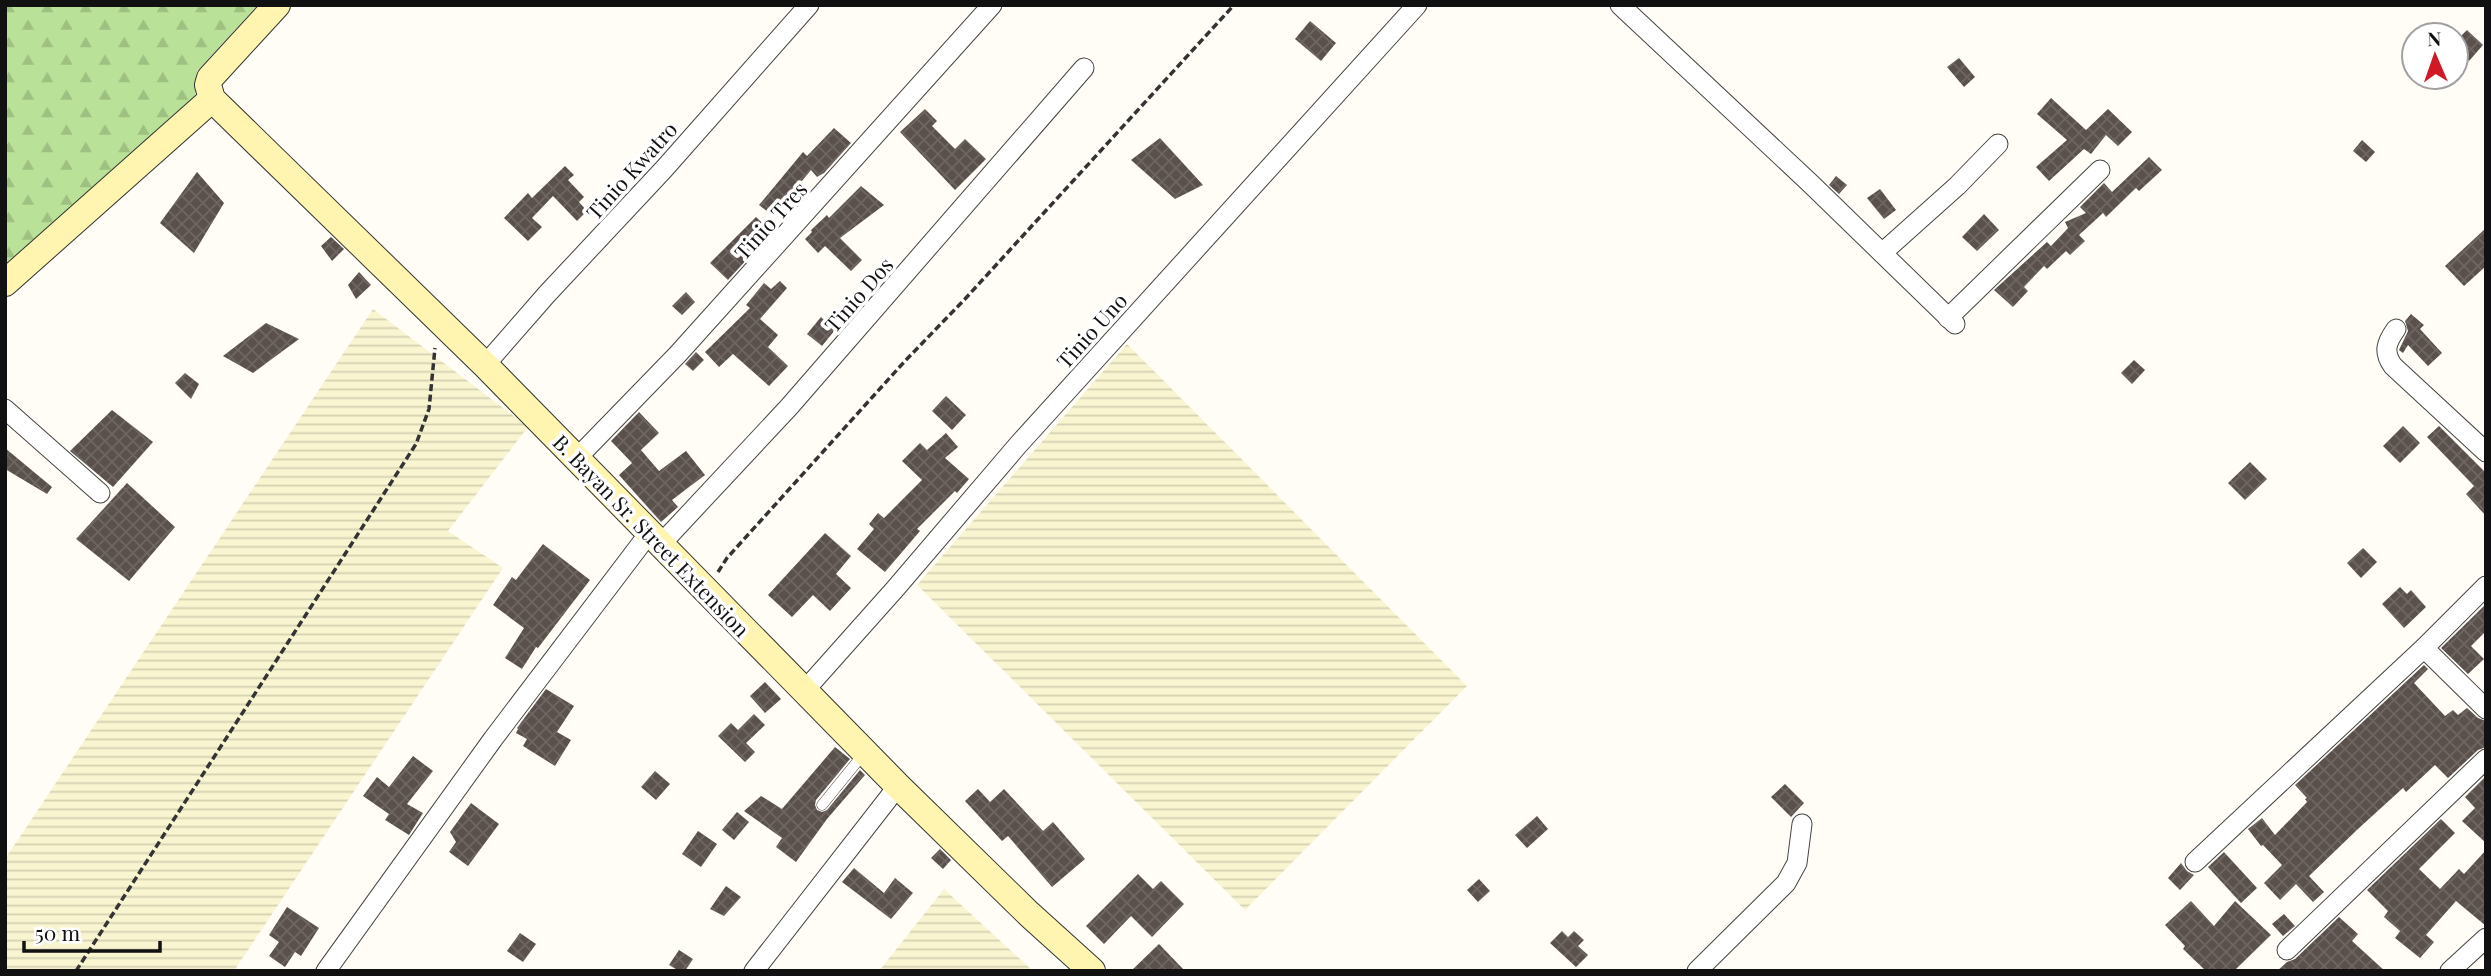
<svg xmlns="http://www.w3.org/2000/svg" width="2491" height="976" viewBox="0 0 2491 976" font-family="'Playfair Display',serif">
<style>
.farmland{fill:url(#farmland-rules)}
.forest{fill:url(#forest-firs)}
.building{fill:url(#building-cross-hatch)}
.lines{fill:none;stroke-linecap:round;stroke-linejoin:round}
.lane-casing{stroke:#444;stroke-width:11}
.street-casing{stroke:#444;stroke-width:21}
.secondary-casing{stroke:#333;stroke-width:28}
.path{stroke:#333;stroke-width:3.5;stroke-dasharray:7 3.5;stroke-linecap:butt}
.lane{stroke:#fff;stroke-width:10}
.street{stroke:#fff;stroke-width:19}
.secondary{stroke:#fff5b0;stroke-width:26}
.labels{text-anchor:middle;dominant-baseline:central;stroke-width:7;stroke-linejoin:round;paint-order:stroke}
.street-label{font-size:21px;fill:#111;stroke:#fff}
</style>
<defs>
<pattern id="farmland-rules" width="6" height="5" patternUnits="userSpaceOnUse" patternTransform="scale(1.75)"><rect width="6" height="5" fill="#f9f5d1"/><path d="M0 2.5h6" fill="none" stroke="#d4d1b2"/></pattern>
<pattern id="forest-firs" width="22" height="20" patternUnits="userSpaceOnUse" patternTransform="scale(1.75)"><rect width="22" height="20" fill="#b9e197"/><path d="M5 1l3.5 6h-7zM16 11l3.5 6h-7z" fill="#9ec081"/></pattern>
<pattern id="building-cross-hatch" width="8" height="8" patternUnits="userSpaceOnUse" patternTransform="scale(1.75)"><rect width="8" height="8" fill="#5b514c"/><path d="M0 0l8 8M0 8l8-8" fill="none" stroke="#6e6662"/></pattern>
</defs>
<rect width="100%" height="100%" fill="#fffdf5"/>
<!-- farmland -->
<g class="farmland">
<path d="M373,309L528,427L448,531L503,568L234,971H5V859Z"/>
<path d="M1127,344L1467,686L1245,910L917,585Z"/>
<path d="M944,889L1033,971H879Z"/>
</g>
<!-- forest -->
<path class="forest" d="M5,5H258L197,71L195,98L5,277Z"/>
<!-- building -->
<g class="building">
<path d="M1310,21L1336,43L1321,61L1295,39Z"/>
<path d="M2467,30L2483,45L2469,61L2456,49V41Z"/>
<path d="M1959,58L1975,77L1964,87L1947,67Z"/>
<path d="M2051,98L2086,130L2108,109L2132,132L2118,146L2106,135L2091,154L2084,149L2049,181L2036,167L2067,140L2037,114Z"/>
<path d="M925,109L937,121L932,126L955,149L965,139L986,159L955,190L900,132Z"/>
<path d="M834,128L851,143L824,173L817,177L811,170L773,216L759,205L803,152L807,156Z"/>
<path d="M1160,138L1203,185L1175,199L1131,160Z"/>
<path d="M2362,140L2375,152L2366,162L2353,151Z"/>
<path d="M2149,157L2162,170L2139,191L2136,188L2106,217L2103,213L2079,235L2085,241L2070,255L2066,251L2047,269L2044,266L2024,287L2028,291L2013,307L1994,290L2047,242L2051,246L2068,228L2065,222L2086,213L2080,207L2104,183L2112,192Z"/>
<path d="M565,166L574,175L568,180L584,197L579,202L587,211L577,221L553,196L532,218L542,227L528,241L504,218L528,193L532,198Z"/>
<path d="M197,172L224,203L194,253L160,223Z"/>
<path d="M1836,176L1847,185L1839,194L1829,185Z"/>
<path d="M861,186L884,205L840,238L862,260L851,271L825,246L818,253L805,239L812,232L811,230L827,215L829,218Z"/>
<path d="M1880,189L1896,210L1884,219L1867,198Z"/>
<path d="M1984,214L1999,230L1977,251L1962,237Z"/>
<path d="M756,217L772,232L728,280L710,263Z"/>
<path d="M2486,228V266L2464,286L2445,266Z"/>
<path d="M331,237L344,249L332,261L321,246Z"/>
<path d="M359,272L371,285L356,299L348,285Z"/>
<path d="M780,281L787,288L760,319L778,335L768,347L788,366L769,386L733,354L719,367L705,352L750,308L746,305L764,283L771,289Z"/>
<path d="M686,292L695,302L682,315L672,306Z"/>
<path d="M2411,314L2424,325L2420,329L2442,353L2428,366L2408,345L2403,353L2399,350L2408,331L2405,321Z"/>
<path d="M821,317L835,330L822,346L807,334Z"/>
<path d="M266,323L299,339L253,373L223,356Z"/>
<path d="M696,352L704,360L693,371L685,364Z"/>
<path d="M2134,360L2145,370L2132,384L2121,373Z"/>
<path d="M185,373L199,384L191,399L175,383Z"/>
<path d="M946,396L966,415L952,430L932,411Z"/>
<path d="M112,410L153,442L113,487L70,451Z"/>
<path d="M639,412L659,433L641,450L659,471L686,451L705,475L672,500L678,507L661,522L619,475L632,463L611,441Z"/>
<path d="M2403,426L2420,443L2400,463L2383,446Z"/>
<path d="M2439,426L2486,473V516L2466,494L2474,486L2427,437Z"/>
<path d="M946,433L958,447L945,458L969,479L957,493L955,491L917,529L920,531L885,572L857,549L874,529L869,524L878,513L884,518L922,480L902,461L920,443L927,450Z"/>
<path d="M5,448L52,487L47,494L5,469Z"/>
<path d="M2250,462L2267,479L2245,500L2228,483Z"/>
<path d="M127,483L175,527L129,581L76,539Z"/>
<path d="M825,533L851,556L836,574L851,588L830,611L813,595L792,617L768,595Z"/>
<path d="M543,544L590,580L538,648L536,647L522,669L505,658L524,628L493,605L512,577L516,580Z"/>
<path d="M2363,548L2377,562L2361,578L2347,563Z"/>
<path d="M2400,587L2407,594L2411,590L2426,607L2404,628L2382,604Z"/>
<path d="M2486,604V631L2471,646L2484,659L2468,674L2441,648Z"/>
<path d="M2424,665L2428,669L2414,683L2445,716L2453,710L2458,715L2467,708L2478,718L2486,721V747L2478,750L2448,778L2435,765L2406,792L2403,788L2359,828L2309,876L2324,892L2313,902L2296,884L2280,900L2264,883L2282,865L2263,845L2261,846L2248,829L2262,818L2275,835L2307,802L2305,799L2307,798L2295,785Z"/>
<path d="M765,682L781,699L765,713L750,696Z"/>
<path d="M546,689L574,706L557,732L571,740L555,766L523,746L527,739L516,733L518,729L517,728Z"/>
<path d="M754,714L765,725L746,743L755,752L745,762L718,736L731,723L738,730Z"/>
<path d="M835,747L850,759L816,800L815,805L817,810L822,812L827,810L860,770L865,775L827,819L796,862L776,847L782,838L744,811L761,796L782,809Z"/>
<path d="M413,756L433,771L407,804L423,813L409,835L385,820L389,814L363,796L377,777L389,787Z"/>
<path d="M655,771L670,784L656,800L641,787Z"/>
<path d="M2486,776V843L2462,821L2475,808L2465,797Z"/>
<path d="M1785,784L1804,803L1791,817L1771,797Z"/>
<path d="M978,789L990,802L1004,789L1043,831L1053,822L1085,859L1052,887L1008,836L1002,841L965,801Z"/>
<path d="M471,803L499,824L468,866L449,852L456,842L450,832Z"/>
<path d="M737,812L749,822L734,840L722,830Z"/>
<path d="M1537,816L1548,829L1527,848L1515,835Z"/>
<path d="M2441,819L2455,833L2419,869L2440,889L2459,869L2464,874L2486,850V926L2456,901L2426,935L2434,942L2420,958L2395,938L2400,931L2384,917L2388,911L2367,890Z"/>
<path d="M698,831L717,844L701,867L682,854Z"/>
<path d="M940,849L951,860L943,869L931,858Z"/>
<path d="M2224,852L2257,888L2241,903L2208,867Z"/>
<path d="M2181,863L2187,871L2194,875L2180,890L2168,878Z"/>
<path d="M854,868L884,893L895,878L913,893L891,919L842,882Z"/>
<path d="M1138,874L1153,889L1161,881L1184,904L1152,937L1131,916L1104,944L1086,926Z"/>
<path d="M1479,879L1490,891L1478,902L1467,890Z"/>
<path d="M726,886L741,897L724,916L710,909Z"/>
<path d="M2191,901L2214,926L2235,901L2271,935L2234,971H2206L2183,949L2185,946L2165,925Z"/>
<path d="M287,907L319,928L301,956L295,952L285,967L269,956L279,942L269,935Z"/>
<path d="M2284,914L2295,926L2283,936L2272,924Z"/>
<path d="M2339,917L2358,934L2352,941L2385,971H2277L2287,962L2295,959Z"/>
<path d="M1562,931L1568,937L1574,931L1584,940L1578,946L1588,955L1576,967L1550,943Z"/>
<path d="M520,933L536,944L523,962L507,951Z"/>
<path d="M1159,944L1185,971H1131Z"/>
<path d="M679,950L693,959L685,971H679L669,965Z"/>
</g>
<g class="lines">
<defs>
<path id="lane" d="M822,805L865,752"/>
<g id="street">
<path d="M1620,5L1811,184L1955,324"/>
<path d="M1882,253L1957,186L1998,144"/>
<path d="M1948,318L2100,170"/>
<path d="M2396,329C2386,343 2383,352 2393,366L2486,452"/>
<path d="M485,365L547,294L664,169L809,5"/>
<path d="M5,409L100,493"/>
<path d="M576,459L678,354L992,5"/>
<path d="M661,544L789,407L1084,68"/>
<path d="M2424,648L2486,709"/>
<path d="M805,690L895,589L1018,445L1417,5"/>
<path d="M2195,862L2424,648L2486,586"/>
<path d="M2287,950L2486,759"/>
<path d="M326,971L493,739L650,532"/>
<path d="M754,971L898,786"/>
<path d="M1697,971L1786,883L1797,863L1802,824"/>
<path d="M2450,971L2486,938"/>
</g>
<g id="secondary">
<path d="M277,5L210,78L208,85L212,99L485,365L898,786L1029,914L1092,971"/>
<path d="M5,283L212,99"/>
</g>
</defs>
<!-- lane casing -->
<use href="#lane" class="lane-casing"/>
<!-- street casing -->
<use href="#street" class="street-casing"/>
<!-- secondary casing -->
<use href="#secondary" class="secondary-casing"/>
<!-- path -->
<g class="path">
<path d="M718,572L727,558L905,361L965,299L1234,5"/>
<path d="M76,971L416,444L429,409L435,348"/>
</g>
<!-- lane -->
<use href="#lane" class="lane"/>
<!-- street -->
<use href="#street" class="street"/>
<!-- secondary -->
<use href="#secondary" class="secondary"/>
</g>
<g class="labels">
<!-- street labels -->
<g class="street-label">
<text transform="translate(631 170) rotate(-48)">Tinio Kwatro</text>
<text transform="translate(770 220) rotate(-48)">Tinio Tres</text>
<text transform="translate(858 294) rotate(-49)">Tinio Dos</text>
<text transform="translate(1091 330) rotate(-48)">Tinio Uno</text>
<text transform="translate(652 535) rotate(46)">B. Bayan Sr. Street Extension</text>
</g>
</g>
<!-- border -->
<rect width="2491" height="976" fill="none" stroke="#111111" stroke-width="14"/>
<!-- north arrow -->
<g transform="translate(2435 56) rotate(358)"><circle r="33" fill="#ffffff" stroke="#a0a0a0" stroke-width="2"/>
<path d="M0-5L12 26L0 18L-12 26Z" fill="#d11925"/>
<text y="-10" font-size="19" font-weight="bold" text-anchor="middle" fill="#111111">N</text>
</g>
<!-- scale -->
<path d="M24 941v10h136v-10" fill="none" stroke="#111111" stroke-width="3.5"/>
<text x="35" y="941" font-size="21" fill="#111111" stroke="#ffffff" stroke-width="5" paint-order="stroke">50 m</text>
</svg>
